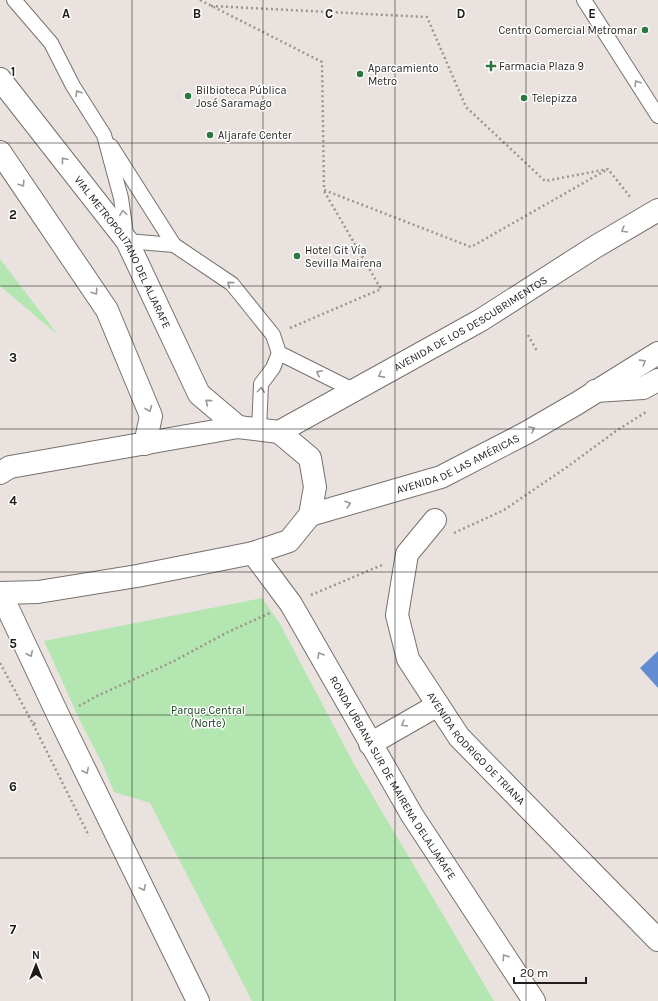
<svg xmlns="http://www.w3.org/2000/svg" width="658" height="1001" viewBox="0 0 658 1001" font-family="Karla,sans-serif">
<style>
.green{fill:#b3e6b1}
.water{fill:#618cd2}
.lines{fill:none;stroke-linecap:round;stroke-linejoin:round}
.lane-casing{stroke:#78716d;stroke-width:16}
.street-casing{stroke:#78716d;stroke-width:24}
.secondary-casing{stroke:#78716d;stroke-width:24}
.path{stroke:#9b9591;stroke-width:2.5;stroke-dasharray:2 3;stroke-linecap:butt}
.lane{stroke:#fff;stroke-width:14}
.street{stroke:#fff;stroke-width:22}
.secondary{stroke:#fff;stroke-width:22}
.oneway{stroke:#9a9998}
.grid{fill:none;stroke:#1f1c1a;stroke-width:1;stroke-opacity:0.55}
.poi-dot{fill:#2d7541;stroke:#fff;stroke-width:1.5}
.labels{text-anchor:middle;dominant-baseline:central;stroke-width:3;stroke-linejoin:round;paint-order:stroke}
.poi-label{font-size:11px;fill:#1f1c1a;stroke:#fff;text-anchor:start}
.street-label{font-size:11px;fill:#1f1c1a;stroke:#fff}
.park-label{font-size:11px;fill:#0b3a0e;stroke:#fff}
.grid-label{font-size:13px;text-anchor:middle;font-weight:bold;fill:#1f1c1a;stroke:#fff;stroke-width:3;stroke-linejoin:round;paint-order:stroke}
</style>
<rect width="100%" height="100%" fill="#eae2de"/>
<!-- green -->
<g class="green">
<path d="M0,259L58,335L0,286Z"/>
<path d="M262,598L280,624L355,766L494,1001H252L150,803L114,792L102,763L83,727L44,641Z"/>
</g>
<!-- water -->
<path class="water" d="M658,651V688L640,668Z"/>
<g class="lines">
<defs>
<g id="lane">
<path d="M14,0L51,43L73,86L104,135L121,198L127,241L174,245L232,284L273,335L279,353L353,390"/>
<path d="M584,0L658,116"/>
<path d="M111,146L174,245"/>
<path d="M259,429L261,384L273,368L279,353"/>
</g>
<g id="street">
<path d="M595,391L643,388L658,380"/>
<path id="s1" d="M435,520L407,554L397,615L408,659L459,737L658,940"/>
</g>
<g id="secondary">
<path id="s2" d="M0,79L127,241L199,394L238,427"/>
<path d="M0,152L107,310L151,416L145,444"/>
<path id="s3" d="M279,432L481,320L595,247L658,210"/>
<path d="M0,473L10,467L238,427L279,432L310,458L315,487L310,515L289,541L253,553L137,576L38,592L0,593"/>
<path id="s4" d="M310,515L441,477L526,433L576,404L658,353"/>
<path id="s5" d="M253,553L291,604L412,815L534,1001"/>
<path d="M1,594L59,717L198,1001"/>
<path d="M370,744L438,705"/>
</g>
</defs>
<!-- lane casing -->
<use href="#lane" class="lane-casing"/>
<!-- street casing -->
<use href="#street" class="street-casing"/>
<!-- secondary casing -->
<use href="#secondary" class="secondary-casing"/>
<!-- path -->
<g class="path">
<path d="M200,0L322,62L324,190L471,247L608,169"/>
<path d="M211,6L427,17L466,107L545,181L608,169L631,198"/>
<path d="M290,328L381,289L324,191"/>
<path d="M528,335L537,351"/>
<path d="M454,533L504,510L567,467L616,431L646,412"/>
<path d="M311,595L382,565"/>
<path d="M0,663L33,724L37,722"/>
<path d="M79,706L97,696L172,662L228,632L270,613"/>
<path d="M33,724L89,836"/>
</g>
<!-- lane -->
<use href="#lane" class="lane"/>
<!-- street -->
<use href="#street" class="street"/>
<!-- secondary -->
<use href="#secondary" class="secondary"/>
</g>
<!-- one-way arrows -->
<defs><path id="oneway-chevron" d="M-2-3.5L2.5 0L-2 3.5" fill="none" stroke-width="1.6" stroke-linecap="round" stroke-linejoin="round"/></defs>
<g class="oneway">
<use href="#oneway-chevron" transform="translate(637 83) rotate(-122)"/>
<use href="#oneway-chevron" transform="translate(78 93) rotate(-122)"/>
<use href="#oneway-chevron" transform="translate(64 160) rotate(-128)"/>
<use href="#oneway-chevron" transform="translate(22 184) rotate(56)"/>
<use href="#oneway-chevron" transform="translate(123 213) rotate(-98)"/>
<use href="#oneway-chevron" transform="translate(624 230) rotate(149)"/>
<use href="#oneway-chevron" transform="translate(230 284) rotate(-139)"/>
<use href="#oneway-chevron" transform="translate(95 292) rotate(56)"/>
<use href="#oneway-chevron" transform="translate(643 362) rotate(-32)"/>
<use href="#oneway-chevron" transform="translate(319 373) rotate(-153)"/>
<use href="#oneway-chevron" transform="translate(381 375) rotate(151)"/>
<use href="#oneway-chevron" transform="translate(261 390) rotate(-86)"/>
<use href="#oneway-chevron" transform="translate(208 402) rotate(-140)"/>
<use href="#oneway-chevron" transform="translate(149 409) rotate(68)"/>
<use href="#oneway-chevron" transform="translate(532 429) rotate(-30)"/>
<use href="#oneway-chevron" transform="translate(348 504) rotate(-17)"/>
<use href="#oneway-chevron" transform="translate(30 654) rotate(65)"/>
<use href="#oneway-chevron" transform="translate(320 655) rotate(-120)"/>
<use href="#oneway-chevron" transform="translate(404 724) rotate(150)"/>
<use href="#oneway-chevron" transform="translate(86 771) rotate(64)"/>
<use href="#oneway-chevron" transform="translate(143 888) rotate(64)"/>
<use href="#oneway-chevron" transform="translate(505 957) rotate(-123)"/>
</g>
<!-- grid -->
<path class="grid" d="M132,0V1001M263,0V1001M395,0V1001M526,0V1001M0,143H658M0,286H658M0,429H658M0,572H658M0,715H658M0,858H658"/>
<!-- markers -->
<g class="poi-dot">
<circle cx="645" cy="30" r="4"/>
<path d="M489 60h4v4h4v4h-4v4h-4v-4h-4v-4h4z"/>
<circle cx="360" cy="74" r="4"/>
<circle cx="188" cy="96" r="4"/>
<circle cx="524" cy="98" r="4"/>
<circle cx="210" cy="135" r="4"/>
<circle cx="297" cy="256" r="4"/>
</g>
<g class="labels">
<!-- poi labels -->
<g class="poi-label">
<text x="637" y="30" text-anchor="end">Centro Comercial Metromar</text>
<text x="499" y="66">Farmacia Plaza 9</text>
<text x="368" y="68">Aparcamiento<tspan x="368" dy="13">Metro</tspan></text>
<text x="196" y="90">Bilbioteca Pública<tspan x="196" dy="13">José Saramago</tspan></text>
<text x="532" y="98">Telepizza</text>
<text x="218" y="135">Aljarafe Center</text>
<text x="305" y="250">Hotel Git Vía<tspan x="305" dy="13">Sevilla Mairena</tspan></text>
</g>
<!-- street labels -->
<g class="street-label">
<text stroke="none"><textPath href="#s2" startOffset="213">VIAL METROPOLITANO DEL ALJARAFE</textPath></text>
<text stroke="none"><textPath href="#s3" startOffset="220">AVENIDA DE LOS DESCUBRIMENTOS</textPath></text>
<text stroke="none"><textPath href="#s4" startOffset="157">AVENIDA DE LAS AMÉRICAS</textPath></text>
<text stroke="none"><textPath href="#s1" startOffset="264">AVENIDA RODRIGO DE TRIANA</textPath></text>
<text stroke="none"><textPath href="#s5" startOffset="265">RONDA URBANA SUR DE MAIRENA DELALJARAFE</textPath></text>
</g>
<!-- park labels -->
<g class="park-label">
<text x="208" y="710">Parque Central<tspan x="208" dy="13">(Norte)</tspan></text>
</g>
</g>
<g class="grid-label">
<text x="66" y="18">A</text>
<text x="197" y="18">B</text>
<text x="329" y="18">C</text>
<text x="461" y="18">D</text>
<text x="592" y="18">E</text>
<text x="13" y="76">1</text>
<text x="13" y="219">2</text>
<text x="13" y="362">3</text>
<text x="13" y="505">4</text>
<text x="13" y="648">5</text>
<text x="13" y="791">6</text>
<text x="13" y="934">7</text>
</g>
<!-- north arrow -->
<g transform="translate(36 965)" stroke="#ffffff" stroke-width="3" paint-order="stroke">
<path d="M0-3L7 15L0 10L-7 15Z" fill="#1f1c1a"/>
<text y="-6" font-size="11" font-weight="bold" text-anchor="middle" fill="#1f1c1a">N</text>
</g>
<!-- scale -->
<path d="M514 977v6h72v-6" fill="none" stroke="#1f1c1a" stroke-width="2"/>
<text x="520" y="977" font-size="12" fill="#1f1c1a" stroke="#ffffff" stroke-width="3" paint-order="stroke">20 m</text>
</svg>
